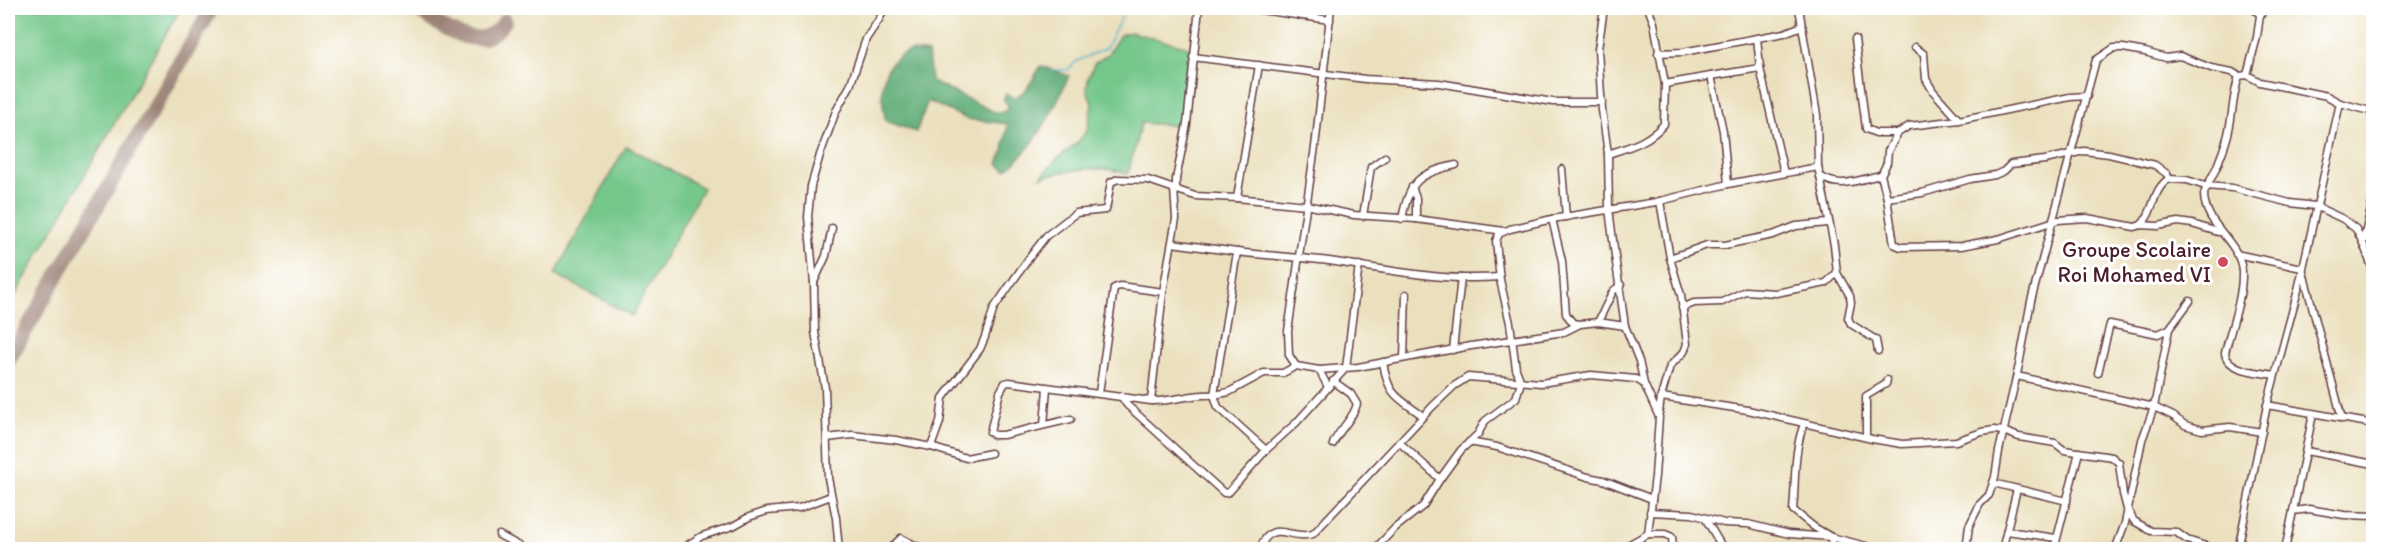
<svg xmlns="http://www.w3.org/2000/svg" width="2381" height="557" viewBox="0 0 2381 557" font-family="Itim,sans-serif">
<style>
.green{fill:#74c78b;stroke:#5f735b;stroke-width:1.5}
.forest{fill:#5fac77;stroke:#546651;stroke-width:1.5}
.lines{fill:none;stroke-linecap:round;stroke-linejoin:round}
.stream{stroke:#4eb3cd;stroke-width:1.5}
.taxiway{stroke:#9a8074;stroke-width:15}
.minor-casing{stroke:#623c41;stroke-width:9}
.minor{stroke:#fff;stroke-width:6}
.poi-dot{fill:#d1495b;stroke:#fff;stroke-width:2}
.labels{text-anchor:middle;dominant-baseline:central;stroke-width:6;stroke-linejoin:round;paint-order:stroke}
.poi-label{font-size:22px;fill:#4a1f2b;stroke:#fff;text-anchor:end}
</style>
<rect width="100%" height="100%" fill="#fff"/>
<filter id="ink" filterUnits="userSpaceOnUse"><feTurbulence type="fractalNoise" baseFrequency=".0167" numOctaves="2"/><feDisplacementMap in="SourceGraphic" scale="12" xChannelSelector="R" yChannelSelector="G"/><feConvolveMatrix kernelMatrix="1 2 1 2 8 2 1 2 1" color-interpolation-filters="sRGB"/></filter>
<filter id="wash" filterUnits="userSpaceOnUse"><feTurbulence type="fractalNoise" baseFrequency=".008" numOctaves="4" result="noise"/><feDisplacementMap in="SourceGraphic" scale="24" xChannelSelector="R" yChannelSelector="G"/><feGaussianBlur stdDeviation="1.35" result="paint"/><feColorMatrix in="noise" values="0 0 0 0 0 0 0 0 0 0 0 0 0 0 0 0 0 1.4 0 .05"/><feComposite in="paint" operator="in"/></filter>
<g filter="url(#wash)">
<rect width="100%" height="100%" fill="#ebe0bd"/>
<!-- green -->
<g class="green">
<path d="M20,8H181L8,308V15Z"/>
<path d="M1130,32L1193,48L1183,126L1141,123L1128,174C1098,164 1071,170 1041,177L1056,160L1077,143L1087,131L1092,104L1087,90L1088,79L1094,64L1108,54L1120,35Z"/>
<path d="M626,146L703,188L632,316L555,274Z"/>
</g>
<!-- forest -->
<path class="forest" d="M911,51L928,53L931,81L994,112H1003L1009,106L1003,99L1006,94L1014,98L1026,90L1041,66L1069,76C1053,111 1037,145 1006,170L998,164L1003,151L1008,124L967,119L928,101L916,132L886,121C879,93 879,60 911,51Z"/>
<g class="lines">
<!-- stream -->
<path class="stream" d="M1052,70H1068L1077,61L1106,48L1126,8"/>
<!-- taxiway -->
<g class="taxiway">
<path d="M413,8C443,25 478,59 505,21"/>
<path d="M8,361L212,8"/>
</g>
</g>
</g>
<g filter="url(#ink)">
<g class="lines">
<defs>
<g id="minor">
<path d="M1247,8L1330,20"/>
<path d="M1604,8L1598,49L1602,110L1608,154L1609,209L1615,256L1625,326L1639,361L1644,384L1659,417L1655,476L1648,534H1665L1672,537L1673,550"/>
<path d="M1799,8L1817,115L1818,167L1834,245L1837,273L1850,296L1851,303L1848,318L1851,324L1876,340L1878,351"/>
<path d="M2252,8L2261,15"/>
<path d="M1757,38L1760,68"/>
<path d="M1855,39L1866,129L1876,133H1898"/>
<path d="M1915,47L1924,54L1926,79L1933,91L1959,120"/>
<path d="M1658,53L1683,52L1784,33L1802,26"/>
<path d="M1193,57L1365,79L1439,83L1553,102H1602"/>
<path d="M2247,75L2257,37L2261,8"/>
<path d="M1711,76L1760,68L1784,173"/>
<path d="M1665,84L1711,76L1723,131L1728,184"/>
<path d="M1608,154C1629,147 1649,142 1664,124L1665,84L1654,23L1648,8"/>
<path d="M1562,169L1566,217"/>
<path d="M1881,175L1887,198L1894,244L1901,247L1961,246L1998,239L2058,220L2087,218L2135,227L2141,225L2158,226L2178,222L2192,224L2218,232"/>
<path d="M1820,176C1840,190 1859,179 1881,175L1887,163L1888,151L1898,133L1909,126L1959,120L2070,97L2087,96"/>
<path d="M1412,187L1416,198V219"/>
<path d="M1176,190V179L1187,124L1199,8"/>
<path d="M1237,198L1259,65"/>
<path d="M1887,198L1922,193L1970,179L1995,175L2004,171L2011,164L2045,160L2084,151L2109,154L2155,165L2167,174L2169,179"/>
<path d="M1363,216L1371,167L1385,157"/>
<path d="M1402,219C1409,181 1419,173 1456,165"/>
<path d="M1552,219L1562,261L1566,314L1573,323L1580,324L1598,322L1625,326"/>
<path d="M2141,225C2155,212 2152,189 2169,179L2187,180L2205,186L2232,188L2290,203L2315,206L2343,219L2356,229L2363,243L2373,270L2374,295"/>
<path d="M1172,243L1237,252"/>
<path d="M2363,243L2374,195"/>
<path d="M2236,254L2302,268L2342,419"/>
<path d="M1670,258L1707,245H1725L1773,235L1796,226L1828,223"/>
<path d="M1359,265L1346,368L1296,423L1266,450L1218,407L1214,395L1229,392L1264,373H1283L1296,366L1319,370L1358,367L1471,346L1564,332L1580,324"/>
<path d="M814,282L826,256L832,228"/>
<path d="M1682,308L1694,303L1722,302L1745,291L1776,293L1826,283L1837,273"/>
<path d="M1598,322L1613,291L1621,285"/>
<path d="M1453,350L1461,278"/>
<path d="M1404,358L1406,294"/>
<path d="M1383,362C1388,396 1397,397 1423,416"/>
<path d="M1296,366L1289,355L1288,331L1315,147L1331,8"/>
<path d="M1319,370L1328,387"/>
<path d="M2098,373L2110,324L2158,334L2169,329"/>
<path d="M2274,375C2259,372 2227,371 2225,353C2231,327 2243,298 2242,271C2240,241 2204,225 2204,194C2204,191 2217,169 2219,161C2223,151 2227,141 2229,130C2233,112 2233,94 2239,76L2247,75L2260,82L2327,96L2340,103L2374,112"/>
<path d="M2017,376L2154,407L2173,416L2185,425L2202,430L2230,427L2262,432"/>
<path d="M1099,393L1114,288L1120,286L1163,292"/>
<path d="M1121,396L1127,405L1224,493L1229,492L1266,450"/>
<path d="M1661,397L1748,410L1872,439L1902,444L1956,441L1982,432L1994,430L2003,431L2019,437L2055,443L2064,450L2112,457L2119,463L2123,494L2127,509L2134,521L2151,531L2176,532L2187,540L2218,550"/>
<path d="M1151,401C1173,402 1192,393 1214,395L1237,252C1268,256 1299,257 1329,261C1385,269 1443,282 1499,277"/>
<path d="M2267,405L2374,424"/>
<path d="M1659,413L1661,397L1670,366L1684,352L1687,344L1681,295L1670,258L1660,201"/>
<path d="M1071,419L1003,435H994L990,432L1000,392L1005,383L1009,382L1151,401L1163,292L1176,219L1174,189"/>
<path d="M1804,424C1793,452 1796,481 1793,510L1814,527L1831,537L1832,550"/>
<path d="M1044,425L1047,388"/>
<path d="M1866,437V396L1886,384L1887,380"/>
<path d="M827,438L852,435L896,440L931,447L966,458L991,453"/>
<path d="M1399,442L1440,479"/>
<path d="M1469,442L1497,447L1588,477L1603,480L1652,499"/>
<path d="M1333,444C1339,429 1353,420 1357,404L1351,394L1333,381"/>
<path d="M931,447L940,422L943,398L980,349L985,337L994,308L1029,258L1046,236L1076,213L1106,210L1111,182L1118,179L1148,180L1195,196L1237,198L1306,205L1354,215L1416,219L1504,231"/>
<path d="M2306,451L2374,464"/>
<path d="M1993,483L2067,501"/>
<path d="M2293,511L2309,509L2344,515L2374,516"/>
<path d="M1650,512L1692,514L1724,523L1748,524L1789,534L1831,537L1882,550"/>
<path d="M1705,518L1724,550"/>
<path d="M2007,531L2056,538"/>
<path d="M499,535L527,550"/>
<path d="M688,550L689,544L702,536L733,526L749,517L767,511L799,508L831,496"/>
<path d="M839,550L836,518L828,478L825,388L815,332L814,283L808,217L811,186L820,155L836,111L850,86L866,39L880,18L884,8"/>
<path d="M889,550L901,538L924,550"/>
<path d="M1259,550C1273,516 1287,541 1313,534L1432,407L1454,386L1468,377L1541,383L1591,375L1636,379L1644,384"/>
<path d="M1374,550L1395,528L1423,506L1440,479L1461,450L1478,434L1485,421L1516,398L1521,382L1516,369L1510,323L1500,280L1496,241L1499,234L1510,229L1552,219L1656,202L1728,184L1818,167"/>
<path d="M1619,550L1648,534"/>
<path d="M1966,550L1969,526L1980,504L1989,495L1995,477L1999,451L2019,365L2031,301L2096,60L2114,48H2123L2145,52L2166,58L2180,56L2211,68L2232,72L2239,76"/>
<path d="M2002,550L2017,489"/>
<path d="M2054,550L2079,452"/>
<path d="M2115,550L2125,523L2142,440L2154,407L2169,329L2190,301"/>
<path d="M2238,550L2267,405L2298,290L2340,103"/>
<path d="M2285,550L2313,414"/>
</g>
</defs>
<!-- minor casing -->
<use href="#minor" class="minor-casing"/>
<!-- minor -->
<use href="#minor" class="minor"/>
</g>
</g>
<!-- markers -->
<circle class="poi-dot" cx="2223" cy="262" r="6"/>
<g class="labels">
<!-- poi labels -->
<g class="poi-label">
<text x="2211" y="249">Groupe Scolaire<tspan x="2211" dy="25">Roi Mohamed VI</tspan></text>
</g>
</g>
<!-- margin -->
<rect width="2381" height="557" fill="none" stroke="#fff" stroke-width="30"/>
</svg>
